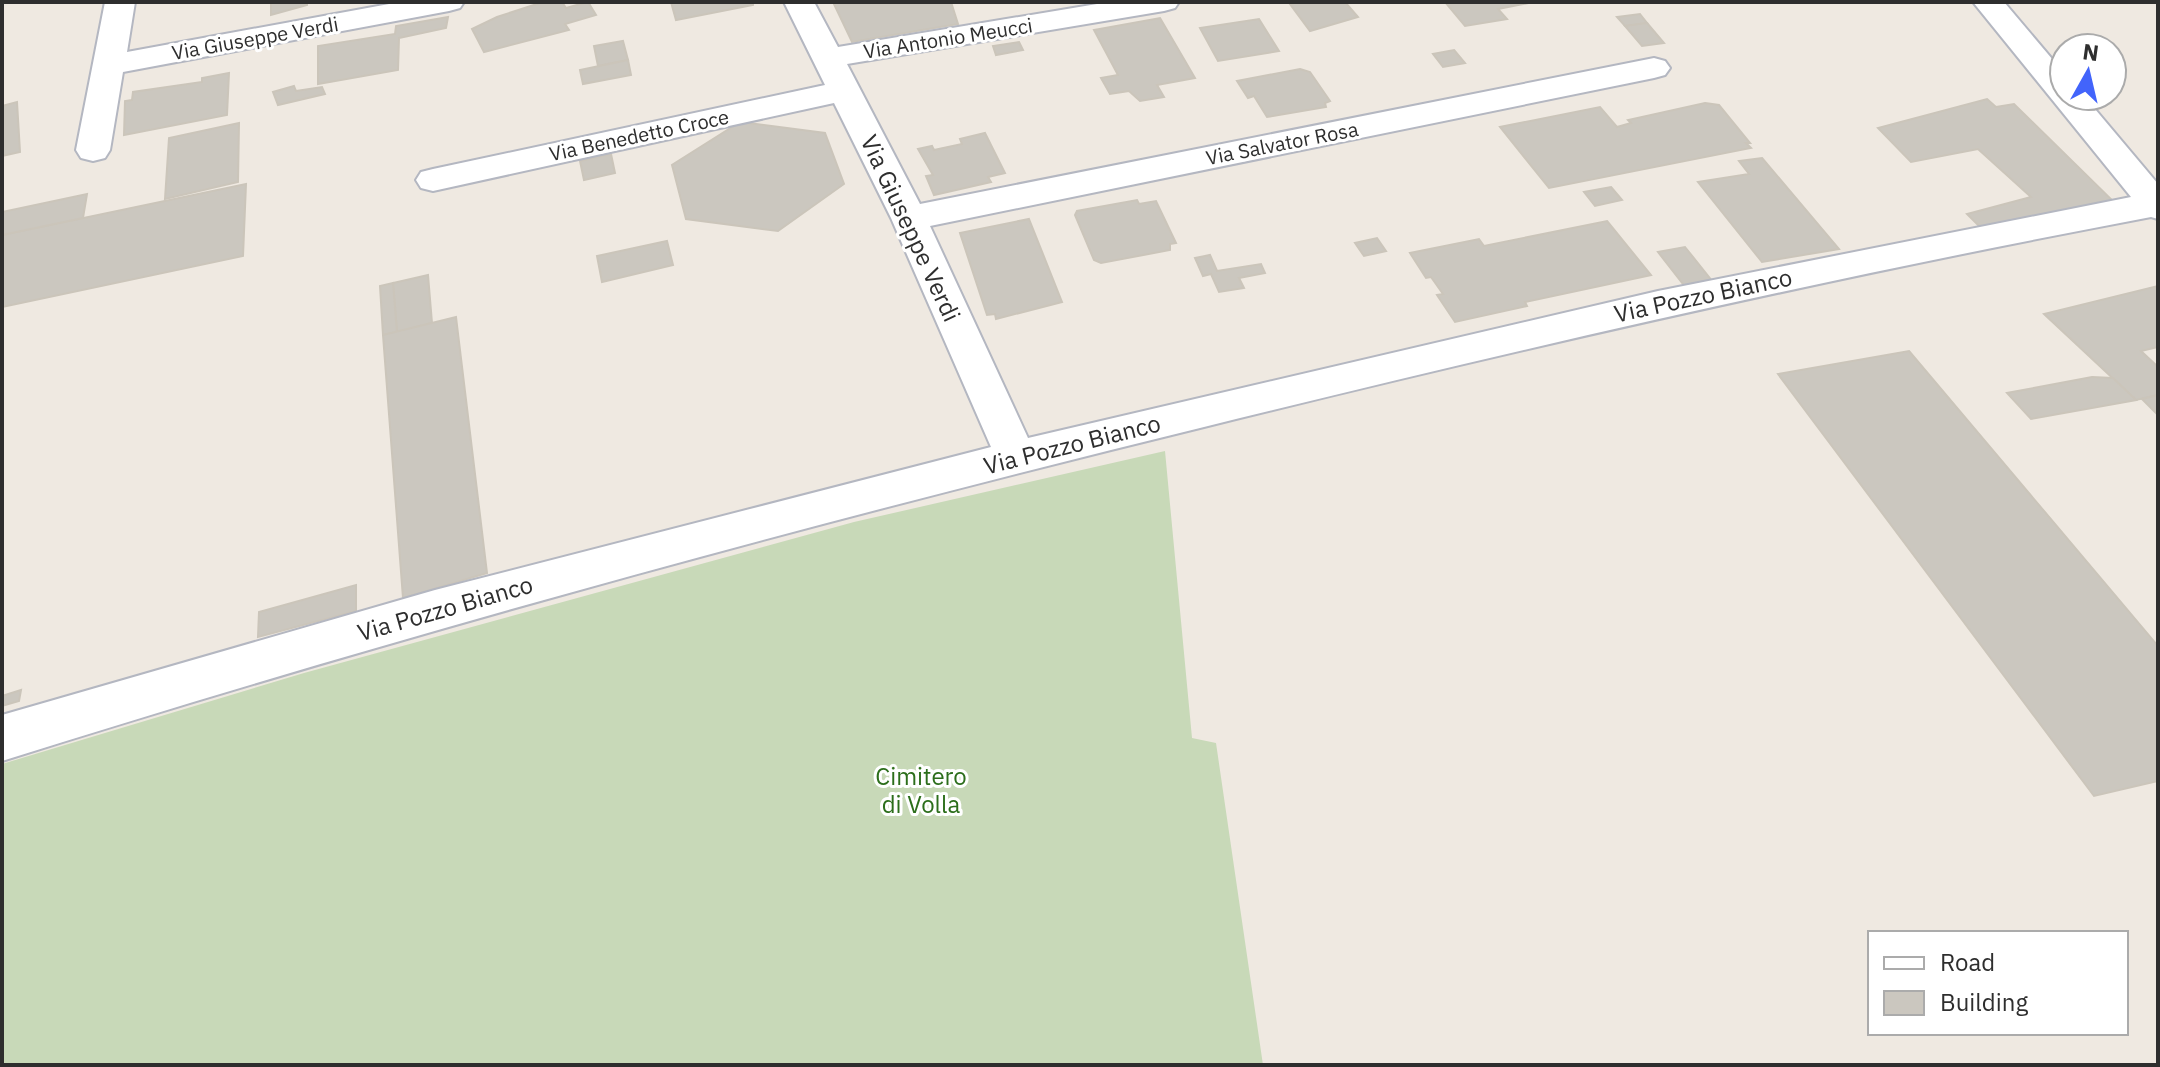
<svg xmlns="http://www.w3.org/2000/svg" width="2160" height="1067" viewBox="0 0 2160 1067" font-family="'IBM Plex Sans',sans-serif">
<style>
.cemetery{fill:#c8d9b8}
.building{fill:#cbc7bf;stroke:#cbc5ba;stroke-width:2}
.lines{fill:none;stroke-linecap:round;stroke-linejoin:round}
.minor-casing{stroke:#b4b7c1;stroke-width:4}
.minor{fill:#fff;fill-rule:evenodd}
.labels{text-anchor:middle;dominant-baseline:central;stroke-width:6;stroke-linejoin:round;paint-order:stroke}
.far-street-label{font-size:20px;fill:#2e2e2e;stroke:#fff}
.street-label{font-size:24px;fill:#2e2e2e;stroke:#fff}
.park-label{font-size:24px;fill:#2c6e1b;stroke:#fff}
</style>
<rect width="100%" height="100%" fill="#efe9e1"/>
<!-- cemetery -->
<path class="cemetery" d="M1165,451L1192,738L1216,743L1263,1065H2V764L304,673L854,522Z"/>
<!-- building -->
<g class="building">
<path d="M271,2H307V5L271,15Z"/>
<path d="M543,2H562L566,8L588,2L596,15L565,24L569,30L484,52L472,29L497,17Z"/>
<path d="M671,2H753V5L676,20Z"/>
<path d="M833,2H951L958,24L852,42Z"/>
<path d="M1298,2H1345L1358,17L1310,31L1290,4Z"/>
<path d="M1445,2H1528L1529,3L1498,9L1507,19L1465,26Z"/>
<path d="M1640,14L1647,23L1625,26L1617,17Z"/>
<path d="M448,17L446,28L399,38L398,70L318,84V46L395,34L396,26Z"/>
<path d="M1160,18L1195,78L1157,85L1164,97L1140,101L1129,91L1110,94L1101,78L1118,75L1094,30Z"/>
<path d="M1259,19L1279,51L1218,61L1200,28Z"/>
<path d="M1647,23L1664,43L1642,46L1625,26Z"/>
<path d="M623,41L628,60L598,66L594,46Z"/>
<path d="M1019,42L1023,50L996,55L993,46Z"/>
<path d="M1454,50L1465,63L1443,67L1433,54Z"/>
<path d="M628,60L631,75L583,84L580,70Z"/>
<path d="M1300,69L1310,72L1330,101L1325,103L1326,107L1267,117L1254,96L1248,98L1237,81Z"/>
<path d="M229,73L227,115L124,135L125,101L132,100L133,92L202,82V78Z"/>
<path d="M294,86L296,91L322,87L325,94L278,105L273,92Z"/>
<path d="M1987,99L1996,107L2014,104L2115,203L1981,228L1967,214L2031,197L1978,149L1911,162L1878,128Z"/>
<path d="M17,102L20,152L2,156V106Z"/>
<path d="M1705,103L1719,105L1750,143H1746L1751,148L1549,188L1500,127L1600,107L1617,127L1631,123L1628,120Z"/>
<path d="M740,122L825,133L844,184L778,231L686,219L672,165Z"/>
<path d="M239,123L238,182L165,199L169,138Z"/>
<path d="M985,133L1005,173L988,177L991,182L934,195L926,176L933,175L918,149L932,146L934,150L962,144L960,139Z"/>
<path d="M611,154L615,173L584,180L580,161Z"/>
<path d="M1762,158L1839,249L1762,262L1698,182L1749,174L1739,161Z"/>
<path d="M246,184L243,256L2,307V235Z"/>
<path d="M1611,187L1622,200L1595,206L1584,192Z"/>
<path d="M87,194L83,218L2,235V212Z"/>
<path d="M1137,200L1139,204L1156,201L1176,243L1170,244V250L1101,263L1094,260L1075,215L1077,211Z"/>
<path d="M1029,219L1062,302L996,319L995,314L987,315L960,233Z"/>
<path d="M1607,221L1651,275L1525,302L1527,306L1455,322L1437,295L1443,294L1431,277L1426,278L1410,253L1479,239L1484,246Z"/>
<path d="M1377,238L1386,251L1364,256L1355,243Z"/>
<path d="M667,241L673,265L602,282L597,256Z"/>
<path d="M1685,247L1713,282L1686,288L1658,252Z"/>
<path d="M1210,255L1217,271L1261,264L1265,273L1239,278L1244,288L1219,292L1211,274L1203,276L1195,258Z"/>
<path d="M428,275L432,323L397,332L393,283Z"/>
<path d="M393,283L397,332L383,335L380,286Z"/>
<path d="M2158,286V347L2141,351L2158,367V395L2136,400L2044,314Z"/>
<path d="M456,317L487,573L403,598L383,335Z"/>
<path d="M1909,351L2158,646V781L2094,796L1778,374Z"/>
<path d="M2092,377L2113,378L2136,400L2031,419L2007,393Z"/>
<path d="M2158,395V415L2142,399Z"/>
<path d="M356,585V611L258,637L259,612Z"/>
<path d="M21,690L19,701L2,706V696Z"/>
</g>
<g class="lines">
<defs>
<g id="minor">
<path d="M105,2H135L127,52L400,2H464L460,8L449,11L123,72L110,150L105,158L93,161L81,158L76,150Z"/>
<path d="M784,2H814L838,47L1109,2H1179L1175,8L1164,11L847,64L920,204L1654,58L1665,61L1670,68L1665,75L1654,78L930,226L1028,438L1658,291L2131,197L1973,2H2004L2064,73V96H2084L2158,184V219L2151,217C1833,277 1518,349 1204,427C800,526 399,636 2,761V715L435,590L991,447L891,218L834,103L433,191L421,188L416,180L421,172L433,169L825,85Z"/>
</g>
</defs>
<!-- minor casing -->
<use href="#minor" class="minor-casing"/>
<!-- minor -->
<use href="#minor" class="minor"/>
</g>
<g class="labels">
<!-- far-street labels -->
<g class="far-street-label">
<text transform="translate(255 38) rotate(-10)">Via Giuseppe Verdi</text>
<text transform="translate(948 38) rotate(-9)">Via Antonio Meucci</text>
<text transform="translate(639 135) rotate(-12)">Via Benedetto Croce</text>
<text transform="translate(1282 143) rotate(-11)">Via Salvator Rosa</text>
</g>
<!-- street labels -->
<g class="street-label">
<text transform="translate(911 228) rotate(65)">Via Giuseppe Verdi</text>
<text transform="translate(1703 295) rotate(-12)">Via Pozzo Bianco</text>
<text transform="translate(1072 444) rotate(-14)">Via Pozzo Bianco</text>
<text transform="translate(445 608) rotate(-16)">Via Pozzo Bianco</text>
</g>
<!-- park labels -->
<g class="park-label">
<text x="921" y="776">Cimitero<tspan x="921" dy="28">di Volla</tspan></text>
</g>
</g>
<!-- border -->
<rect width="2160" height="1067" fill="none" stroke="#2e2e2e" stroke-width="8"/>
<!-- legend -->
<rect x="1868" y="931" width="260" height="104" fill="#ffffff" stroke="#ababab" stroke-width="2"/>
<rect x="1884" y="957" width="40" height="12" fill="#ffffff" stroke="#ababab" stroke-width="2"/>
<text x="1940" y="971" font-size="24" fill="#2e2e2e">Road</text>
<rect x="1884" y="991" width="40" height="24" fill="#cbc7bf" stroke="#ababab" stroke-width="2"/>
<text x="1940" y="1011" font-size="24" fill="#2e2e2e">Building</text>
<!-- north arrow -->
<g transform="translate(2088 72) rotate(8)"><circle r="38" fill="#ffffff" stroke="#ababab" stroke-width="2"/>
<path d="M0-6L14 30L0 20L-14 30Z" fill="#4264fb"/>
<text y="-12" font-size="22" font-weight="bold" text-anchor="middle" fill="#2e2e2e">N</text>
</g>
</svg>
